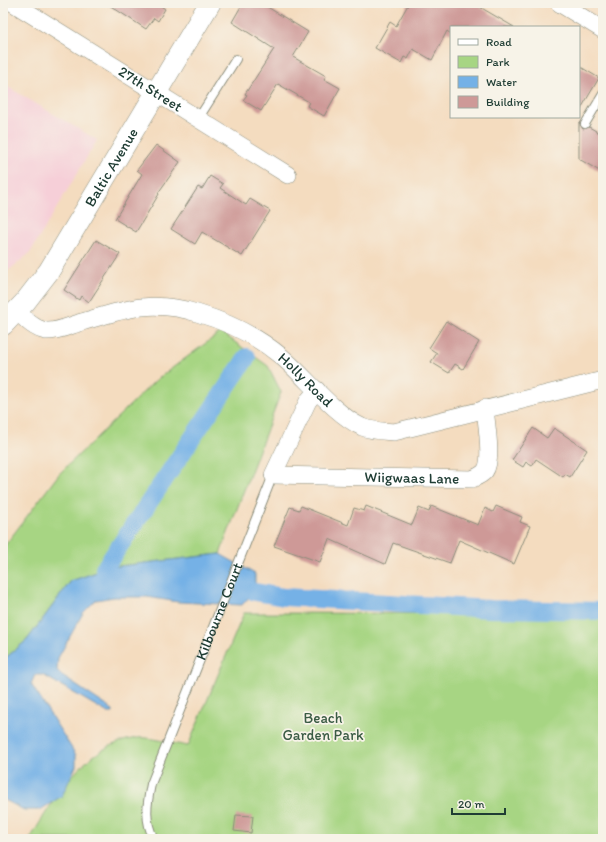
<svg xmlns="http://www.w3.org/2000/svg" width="606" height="842" viewBox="0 0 606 842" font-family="Itim,sans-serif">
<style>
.built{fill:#f6cfd8}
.green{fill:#a7d583;stroke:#63895c}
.water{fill:#74b1e6;stroke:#4a778d}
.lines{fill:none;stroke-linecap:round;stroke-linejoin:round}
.canal{stroke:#74b1e6;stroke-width:18}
.building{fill:#ce9997}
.service-casing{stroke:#8a8c7a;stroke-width:10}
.minor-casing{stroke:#8a8c7a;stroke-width:18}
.tertiary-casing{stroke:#8a8c7a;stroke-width:22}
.service{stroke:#fff;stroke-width:8}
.minor{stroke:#fff;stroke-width:17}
.tertiary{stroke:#fff;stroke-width:21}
.labels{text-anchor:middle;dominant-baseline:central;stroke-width:3.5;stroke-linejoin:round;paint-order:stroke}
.street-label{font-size:15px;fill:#1f3d34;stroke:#f7f3e8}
.park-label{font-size:15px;fill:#3a5b44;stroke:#f7f3e8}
</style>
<rect width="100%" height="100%" fill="#f7f3e8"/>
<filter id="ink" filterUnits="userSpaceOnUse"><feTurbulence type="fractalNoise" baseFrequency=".025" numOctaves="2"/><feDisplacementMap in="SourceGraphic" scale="8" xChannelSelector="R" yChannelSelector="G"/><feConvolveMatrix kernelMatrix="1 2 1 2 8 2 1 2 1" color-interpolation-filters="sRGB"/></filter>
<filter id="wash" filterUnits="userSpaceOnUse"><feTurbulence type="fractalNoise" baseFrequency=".012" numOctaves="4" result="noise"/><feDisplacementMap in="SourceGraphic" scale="16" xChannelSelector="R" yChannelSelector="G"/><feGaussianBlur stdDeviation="0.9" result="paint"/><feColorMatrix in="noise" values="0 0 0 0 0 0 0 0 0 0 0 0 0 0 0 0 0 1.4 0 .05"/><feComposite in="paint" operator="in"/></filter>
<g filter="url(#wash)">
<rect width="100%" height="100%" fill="#f4dcbf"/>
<!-- built -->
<path class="built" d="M3,84L97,140L30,253L3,275Z"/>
<!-- green -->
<g class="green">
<path d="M221,332L268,366L281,392L220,554L111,567L71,581L27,640L3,660V548L59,474L156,380Z"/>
<path d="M244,613L603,614V839H30C56,796 82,746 137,738C148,736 175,744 188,746Z"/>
</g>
<!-- water -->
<path class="water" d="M220,554L255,574V591L242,605L178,602L147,597H114L96,600L83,613L58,658L57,670L62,676L113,710V713H108L43,675H35L31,684L76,755V766L62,796L40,810H24L3,799V660L27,640L71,581L111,567Z"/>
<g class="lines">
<!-- canal -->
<g class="canal">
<path d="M104,569L247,357"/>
<path d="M255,592L284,597L491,609L603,611"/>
</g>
</g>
<g id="blocks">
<!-- building -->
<g class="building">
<path d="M106,3H163L161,6L165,9L158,21L154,18L146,29Z"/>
<path d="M243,3H261L308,32L293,57L326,76L324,79L340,88L324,116L307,106L309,102L278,84L261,111L243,100L247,95L245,94L274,49L232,22Z"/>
<path d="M409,3H473L514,27H451V34L447,31L432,60L413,49L408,59L404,57L401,63L375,48L390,22L396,26Z"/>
<path d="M579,66L599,78L579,112Z"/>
<path d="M579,122L583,129L589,127L603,135V173L579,159Z"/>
<path d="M156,145L180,162L158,193L159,194L136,232L115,219L142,174L137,170Z"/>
<path d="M210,176L223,184L220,188L246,205L250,199L270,211L242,256L202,232L195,244L171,229L198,187L202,189Z"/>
<path d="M96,240L120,254L89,302L81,296L79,300L64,290Z"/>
<path d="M446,321L479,342L463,369L455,364L449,373L431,362L437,353L429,348Z"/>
<path d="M533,428L547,438L554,428L587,450L570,477L565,474L563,477L536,459L532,466L526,462L523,467L512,460Z"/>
<path d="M301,506L348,525L354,508L364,511L366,506L412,525L419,508L429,512L431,506L478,525L485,508L493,512L496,506L522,517L520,522L530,526L514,564L459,540L450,563L393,543L385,564L329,539L320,562L274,546L290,507L299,510Z"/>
<path d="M236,815L253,816L251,833L234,831Z"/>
</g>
</g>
</g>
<g filter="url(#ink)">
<use href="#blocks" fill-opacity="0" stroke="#8a8c7a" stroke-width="1"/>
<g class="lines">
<defs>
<g id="service">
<path d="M198,119L236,59"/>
<path d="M585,124L603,94"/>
<path id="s1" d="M154,839C144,820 147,804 151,784L273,475"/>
</g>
<g id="minor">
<path id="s2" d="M13,3L288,175"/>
<path d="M559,3L603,30"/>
<path id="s3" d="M17,311C25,319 34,329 46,331C57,332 71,325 82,322C125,309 151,299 197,313C228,322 257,336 282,357C305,376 335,415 362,427C372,431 383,431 394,432L603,380"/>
<path id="s4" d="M317,390L308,401L273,475L472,479C477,477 482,475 485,471C493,460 486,422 485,408"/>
</g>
<g id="tertiary">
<path id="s5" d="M3,325L25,302L49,271L210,3"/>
</g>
</defs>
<!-- service casing -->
<use href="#service" class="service-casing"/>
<!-- minor casing -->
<use href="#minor" class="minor-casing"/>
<!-- tertiary casing -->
<use href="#tertiary" class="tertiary-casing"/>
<!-- service -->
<use href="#service" class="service"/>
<!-- minor -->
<use href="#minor" class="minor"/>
<!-- tertiary -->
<use href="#tertiary" class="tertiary"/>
</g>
</g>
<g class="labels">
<!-- street labels -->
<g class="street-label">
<text stroke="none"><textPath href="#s2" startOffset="162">27th Street</textPath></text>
<text stroke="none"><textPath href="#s5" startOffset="192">Baltic Avenue</textPath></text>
<text stroke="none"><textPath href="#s3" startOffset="320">Holly Road</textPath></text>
<text stroke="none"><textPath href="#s4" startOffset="235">Wiigwaas Lane</textPath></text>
<text stroke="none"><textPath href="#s1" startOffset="242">Kilbourne Court</textPath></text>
</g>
<!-- park labels -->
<g class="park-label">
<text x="323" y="718">Beach<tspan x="323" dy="17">Garden Park</tspan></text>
</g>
</g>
<!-- margin -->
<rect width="606" height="842" fill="none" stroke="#f7f3e8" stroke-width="16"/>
<!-- legend -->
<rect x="450" y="26" width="130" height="92" fill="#f7f3e8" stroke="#a1aaa0"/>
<rect x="458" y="39" width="20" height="6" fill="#ffffff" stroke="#a1aaa0"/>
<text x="486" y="46" font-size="12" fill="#1f3d34">Road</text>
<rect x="458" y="56" width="20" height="12" fill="#a7d583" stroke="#a1aaa0"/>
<text x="486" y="66" font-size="12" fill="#1f3d34">Park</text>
<rect x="458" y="76" width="20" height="12" fill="#74b1e6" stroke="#a1aaa0"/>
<text x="486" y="86" font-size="12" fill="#1f3d34">Water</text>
<rect x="458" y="96" width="20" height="12" fill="#ce9997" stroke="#a1aaa0"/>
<text x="486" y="106" font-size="12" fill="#1f3d34">Building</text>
<!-- scale -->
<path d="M452 808v6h53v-6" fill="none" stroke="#1f3d34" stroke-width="2"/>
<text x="458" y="808" font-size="12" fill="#1f3d34" stroke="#f7f3e8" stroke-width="3" paint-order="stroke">20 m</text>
</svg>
